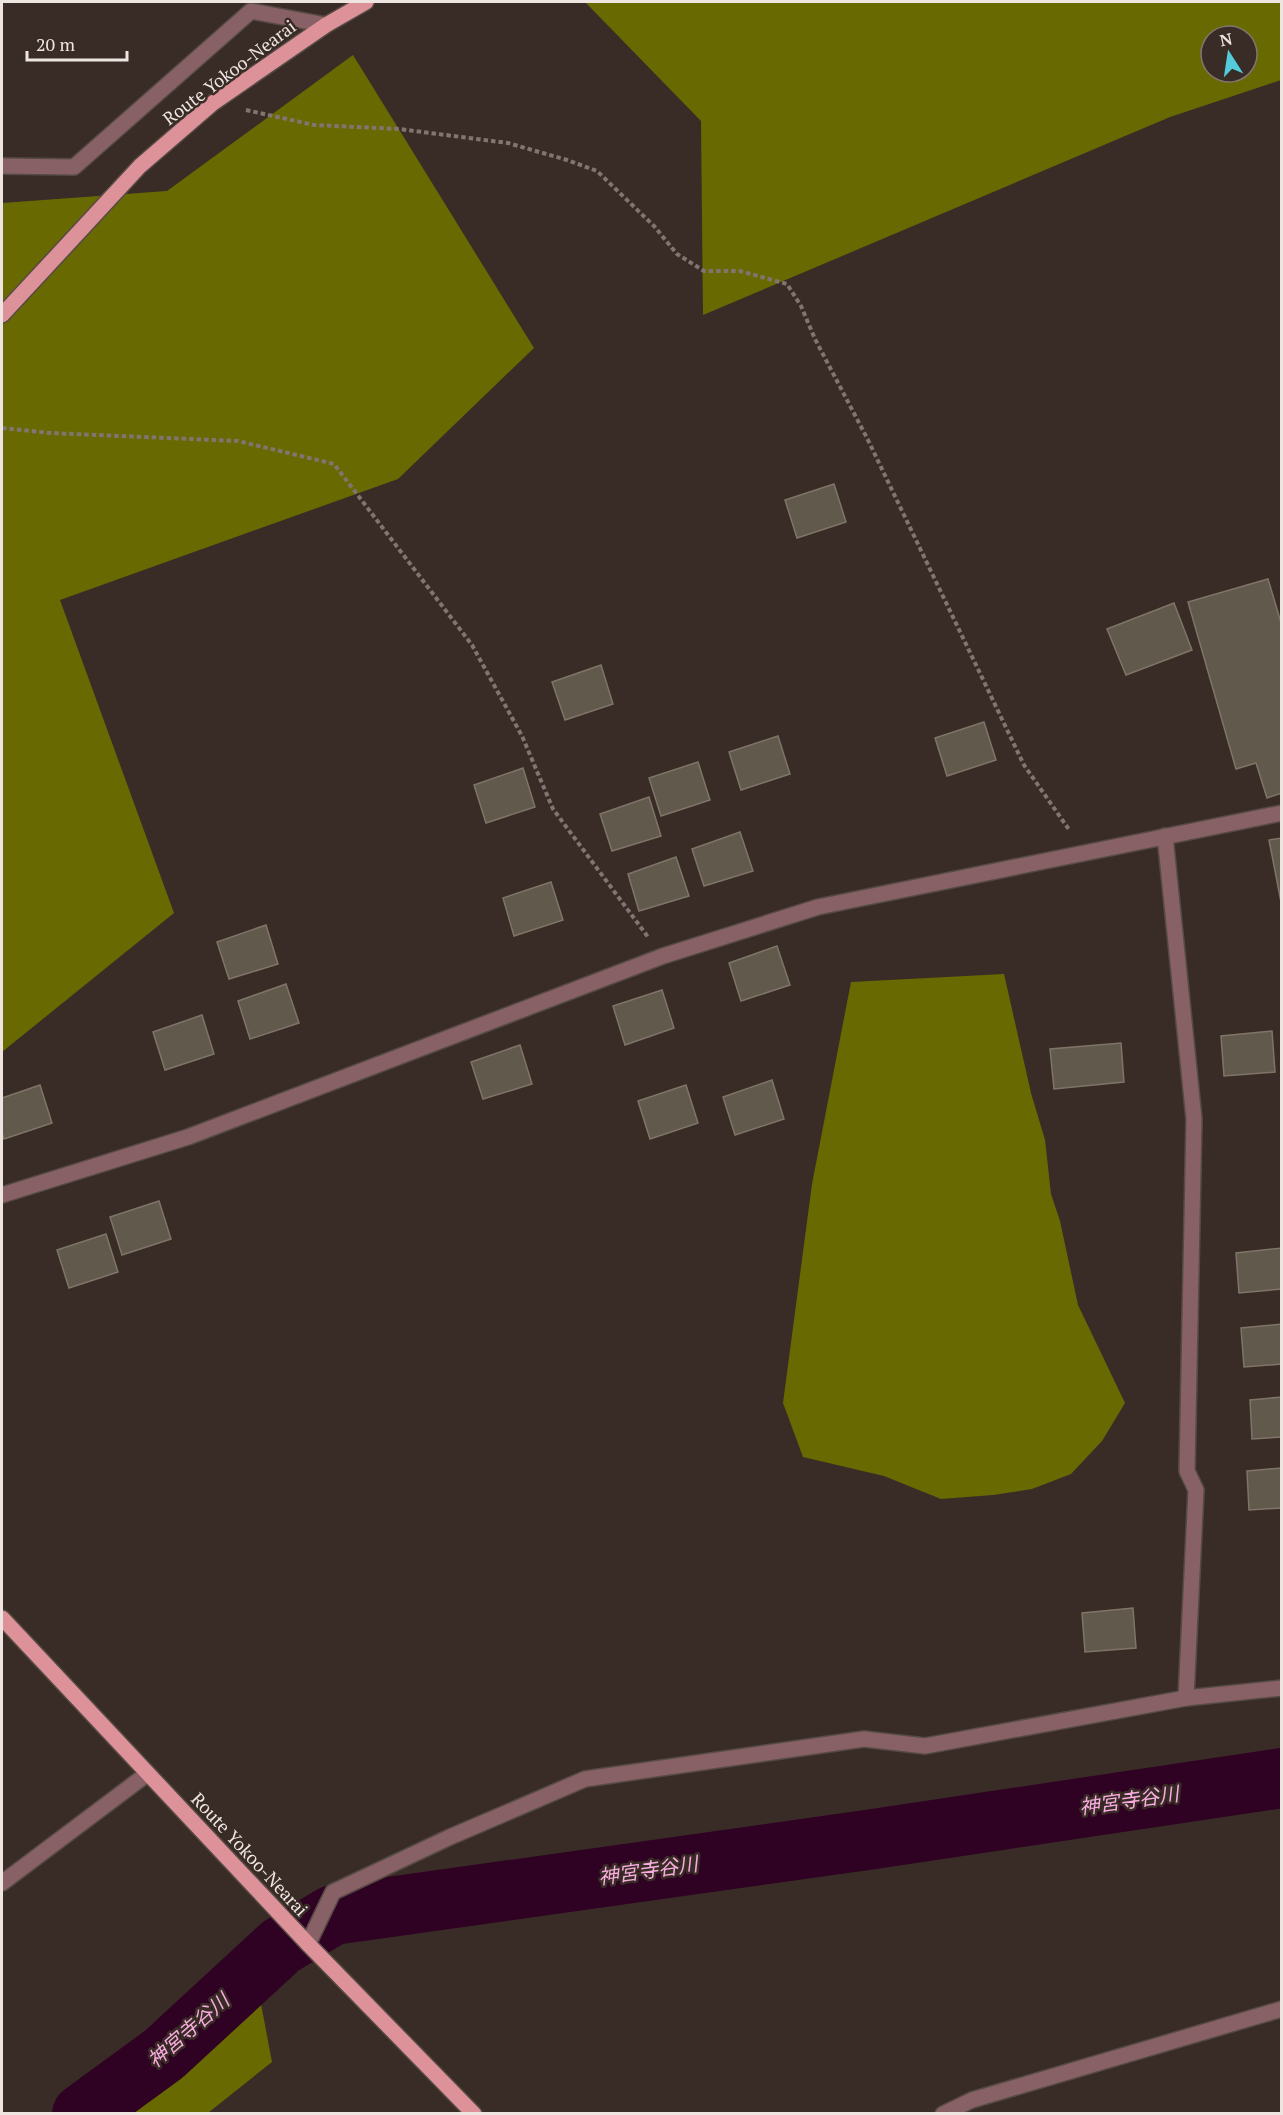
<svg xmlns="http://www.w3.org/2000/svg" width="1283" height="2115" viewBox="0 0 1283 2115" font-family="'PT Serif','Noto Sans JP',serif">
<style>
.forest{fill:#696902;fill-rule:evenodd}
.lines{fill:none;stroke-linecap:round;stroke-linejoin:round}
.river{stroke:#2f0123;stroke-width:60}
.building{fill:#62594d;stroke:#7e7567;stroke-width:1.5}
.minor-casing{stroke:#564a44;stroke-width:18}
.major-casing{stroke:#564a44;stroke-width:18}
.path{stroke:#807570;stroke-width:4;stroke-dasharray:4.5 3;stroke-linecap:butt}
.minor{stroke:#876165;stroke-width:15}
.major{stroke:#dd9199;stroke-width:15}
.labels{text-anchor:middle;dominant-baseline:central;stroke-width:5;stroke-linejoin:round;paint-order:stroke}
.street-label{font-size:18px;fill:#eee5e1;stroke:#392c26}
.water-label{font-size:20px;font-style:italic;fill:#faace0;stroke:#392c26}
</style>
<rect width="100%" height="100%" fill="#392c26"/>
<!-- forest -->
<g class="forest">
<path d="M585,2H1281V80L1170,117L703,315L701,121ZM1211,36H1247V72H1211Z"/>
<path d="M353,55L534,348L398,479L60,600L174,913L2,1052V203L167,191Z"/>
<path d="M1004,974L1031,1093L1045,1140L1051,1194L1060,1221L1078,1305L1125,1403L1102,1441L1071,1474L1032,1489L993,1495L941,1499L884,1476L803,1457L783,1403L812,1184L851,982Z"/>
<path d="M261,2004L272,2062L208,2113H60Z"/>
</g>
<g class="lines">
<!-- river -->
<path class="river" d="M82,2114L164,2054L281,1946L333,1915L867,1840L1282,1778"/>
</g>
<!-- building -->
<g class="building">
<path d="M834,484L846,522L797,538L785,500Z"/>
<path d="M1268,579L1282,626V793L1267,798L1256,763L1236,769L1188,602Z"/>
<path d="M1174,603L1192,650L1126,675L1107,629Z"/>
<path d="M601,665L613,704L565,720L552,682Z"/>
<path d="M984,722L996,760L947,776L935,738Z"/>
<path d="M778,736L790,774L741,790L729,752Z"/>
<path d="M698,762L710,800L661,816L649,778Z"/>
<path d="M523,768L535,807L486,823L474,785Z"/>
<path d="M649,797L661,836L612,851L600,814Z"/>
<path d="M740,832L753,871L704,886L692,849Z"/>
<path d="M1282,838V907L1269,840Z"/>
<path d="M676,857L689,896L639,911L628,874Z"/>
<path d="M551,882L563,920L514,936L503,898Z"/>
<path d="M266,925L278,964L229,979L217,942Z"/>
<path d="M777,946L790,985L741,1001L729,963Z"/>
<path d="M286,984L299,1023L250,1039L238,1001Z"/>
<path d="M662,990L674,1028L625,1045L613,1006Z"/>
<path d="M202,1015L214,1054L165,1070L153,1032Z"/>
<path d="M1272,1031L1275,1072L1224,1076L1221,1036Z"/>
<path d="M1121,1043L1124,1082L1054,1089L1050,1049Z"/>
<path d="M520,1045L532,1084L483,1099L471,1062Z"/>
<path d="M772,1080L784,1119L735,1135L723,1097Z"/>
<path d="M40,1085L52,1123L4,1139L2,1133V1098Z"/>
<path d="M686,1085L698,1123L650,1139L638,1101Z"/>
<path d="M159,1201L171,1239L122,1255L110,1217Z"/>
<path d="M106,1234L118,1272L69,1288L57,1250Z"/>
<path d="M1282,1248V1289L1239,1293L1236,1253Z"/>
<path d="M1282,1324V1364L1244,1367L1241,1328Z"/>
<path d="M1282,1397V1437L1252,1439L1250,1400Z"/>
<path d="M1282,1468V1508L1249,1510L1247,1471Z"/>
<path d="M1133,1608L1136,1648L1085,1652L1082,1613Z"/>
</g>
<g class="lines">
<defs>
<g id="minor">
<path d="M2,166L74,167L251,11L326,25"/>
<path d="M1165,836L1194,1119L1187,1471L1196,1490L1186,1698"/>
<path d="M2,1195L188,1137L663,956L818,907L1282,813"/>
<path d="M2,1883L147,1774"/>
<path d="M308,1944L333,1892L450,1837L585,1779L864,1739L925,1746L1186,1698L1282,1688"/>
<path d="M943,2114L972,2100L1282,2009"/>
</g>
<g id="major">
<path d="M2,315L140,166L213,103L326,25L366,2"/>
<path d="M2,1618L308,1944L474,2114"/>
</g>
</defs>
<!-- minor casing -->
<use href="#minor" class="minor-casing"/>
<!-- major casing -->
<use href="#major" class="major-casing"/>
<!-- path -->
<g class="path">
<path d="M246,110L314,125L399,129L508,143L567,160L597,171L654,226L677,254L704,271H740L787,284L801,306L815,339L868,440L1024,765L1070,831"/>
<path d="M2,428L50,433L238,441L334,464L472,645L522,736L553,809L648,937"/>
</g>
<!-- minor -->
<use href="#minor" class="minor"/>
<!-- major -->
<use href="#major" class="major"/>
</g>
<g class="labels">
<!-- street labels -->
<g class="street-label">
<text transform="translate(229 72) rotate(-37)">Route Yokoo-Nearai</text>
<text transform="translate(250 1854) rotate(47)">Route Yokoo-Nearai</text>
</g>
<!-- water labels -->
<g class="water-label">
<text transform="translate(1129 1800) rotate(-8)">神宮寺谷川</text>
<text transform="translate(648 1870) rotate(-8)">神宮寺谷川</text>
<text transform="translate(188 2030) rotate(-41)">神宮寺谷川</text>
</g>
</g>
<!-- border -->
<rect width="1283" height="2115" fill="none" stroke="#eee5e1" stroke-width="6"/>
<!-- north arrow -->
<g transform="translate(1229 54) rotate(348)"><circle r="28" fill="#392c26" stroke="#817671" stroke-width="1.5"/>
<path d="M0-4.5L10 22L0 15L-10 22Z" fill="#53cbda"/>
<text y="-9" font-size="16" font-weight="bold" text-anchor="middle" fill="#eee5e1">N</text>
</g>
<!-- scale -->
<path d="M27 51v9h100v-9" fill="none" stroke="#eee5e1" stroke-width="3"/>
<text x="36" y="51" font-size="18" fill="#eee5e1" stroke="#392c26" stroke-width="4.5" paint-order="stroke">20 m</text>
</svg>
